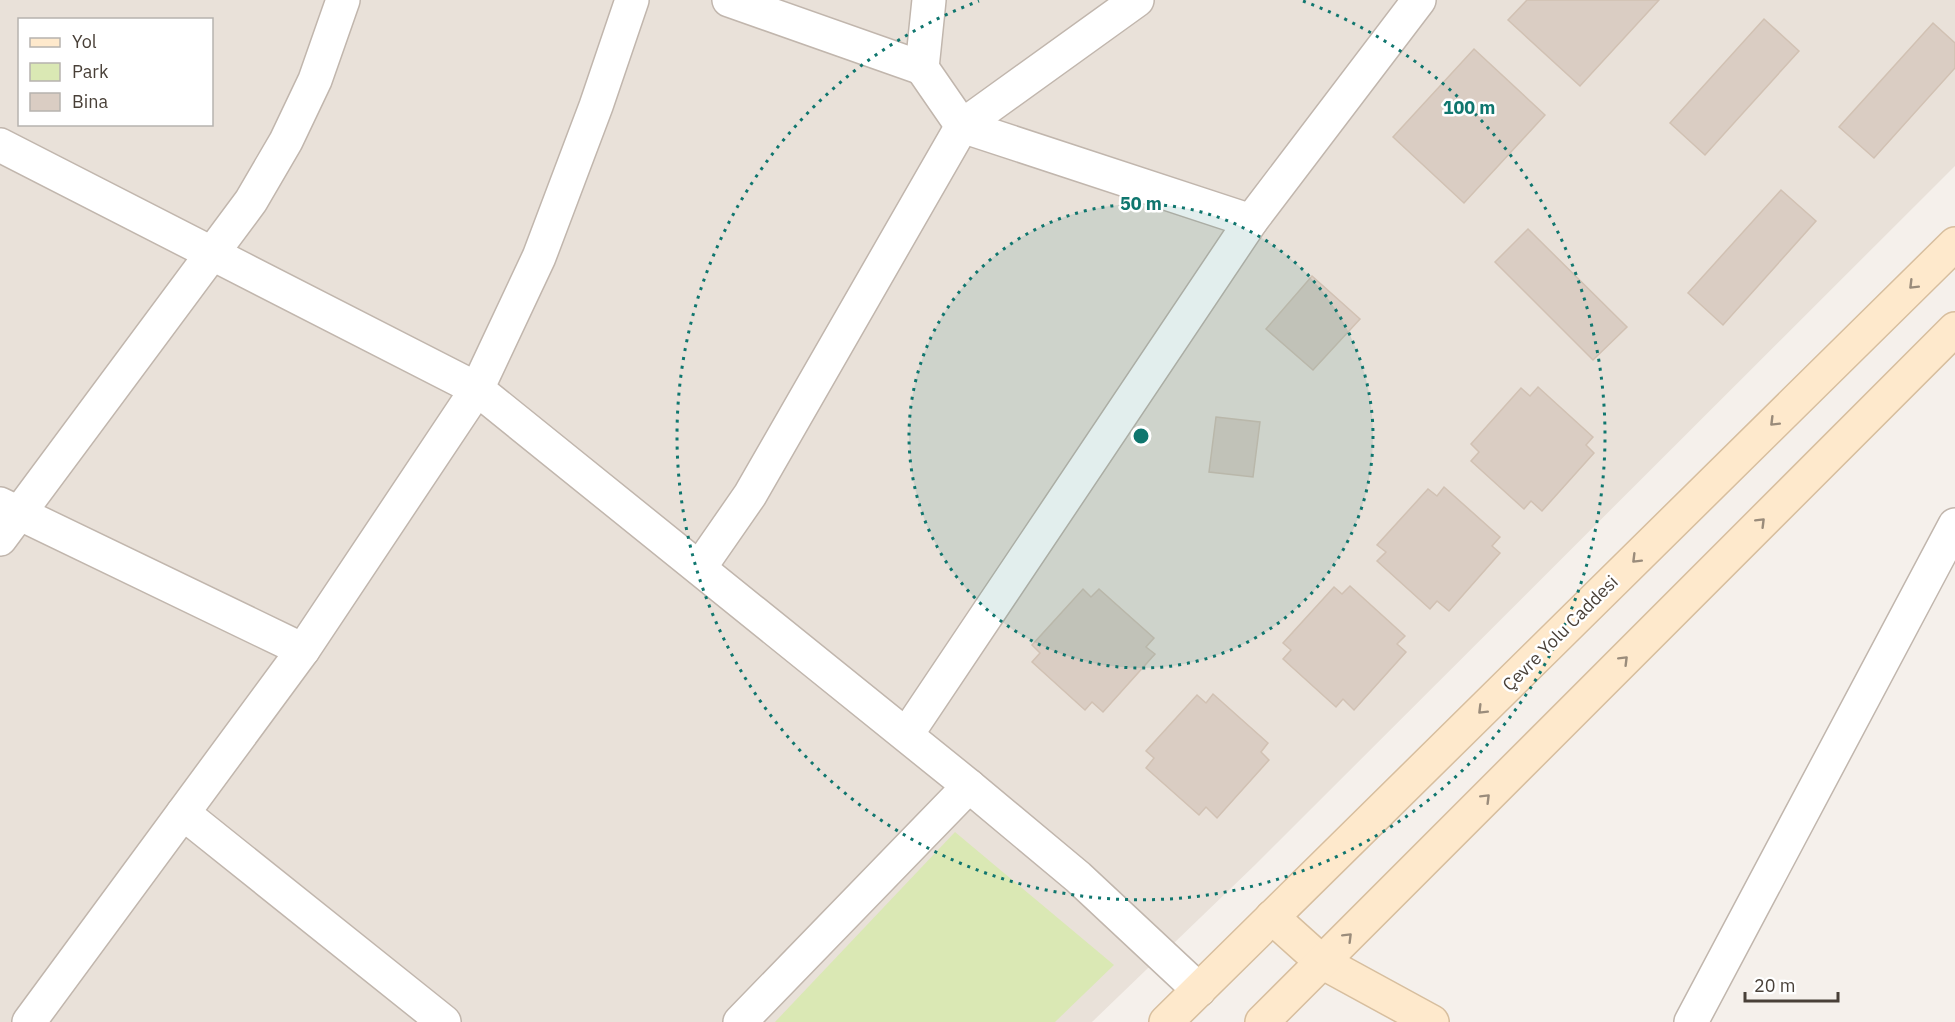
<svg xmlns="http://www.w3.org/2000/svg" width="1955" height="1022" viewBox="0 0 1955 1022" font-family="'IBM Plex Sans',sans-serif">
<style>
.residential{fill:#e9e1d9;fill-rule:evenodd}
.green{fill:#dae8b4}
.building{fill:#dacdc3;stroke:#d1c1b3;stroke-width:1.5}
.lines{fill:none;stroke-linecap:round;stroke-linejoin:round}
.street-casing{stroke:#c1b6ad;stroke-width:36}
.secondary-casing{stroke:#d7be9e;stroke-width:36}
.street{stroke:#fff;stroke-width:33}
.secondary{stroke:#fee9cc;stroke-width:33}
.oneway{stroke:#9a8c7b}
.ring{fill:none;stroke:#0f766e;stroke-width:3;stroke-dasharray:3 6}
.labels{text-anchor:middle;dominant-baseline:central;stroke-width:5;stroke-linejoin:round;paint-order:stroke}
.street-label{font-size:18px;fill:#494038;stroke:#fff}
.centre{fill:#0f766e;stroke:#fff;stroke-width:3}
.ring-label{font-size:18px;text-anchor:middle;font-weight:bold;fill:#0f766e;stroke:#fff;stroke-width:5;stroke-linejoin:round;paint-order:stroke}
</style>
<rect width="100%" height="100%" fill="#f5f0eb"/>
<!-- residential -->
<path class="residential" d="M0,0H1955V166L1255,865L1092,1022H0ZM20,20H212V124H20Z"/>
<!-- green -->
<path class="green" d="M955,832L1114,965L1055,1022H775Z"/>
<!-- building -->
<g class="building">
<path d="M1527,0H1659L1580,86L1508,20Z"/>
<path d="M1764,19L1799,51L1705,155L1670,123Z"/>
<path d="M1933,23L1955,43V68L1874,158L1839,127Z"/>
<path d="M1474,49L1545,115L1464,203L1393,137Z"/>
<path d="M1781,190L1816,221L1723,325L1688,293Z"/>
<path d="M1528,229L1627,327L1593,360L1495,262Z"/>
<path d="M1312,276L1360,319L1313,370L1266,329Z"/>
<path d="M1538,387L1593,437L1586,445L1594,453L1542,511L1531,501L1524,509L1471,461L1479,452L1471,444L1521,388L1530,396Z"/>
<path d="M1216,417L1260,422L1253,477L1209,472Z"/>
<path d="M1444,487L1500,537L1492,546L1500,553L1449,611L1437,601L1430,609L1377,561L1386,552L1377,545L1428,489L1437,496Z"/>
<path d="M1350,586L1405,636L1397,644L1406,652L1354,710L1343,699L1336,707L1283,659L1291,650L1283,643L1334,587L1342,594Z"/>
<path d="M1083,589L1091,597L1099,589L1154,638L1146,647L1155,654L1103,712L1092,702L1085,710L1032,662L1040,653L1032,645Z"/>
<path d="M1213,694L1268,743L1261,752L1269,760L1217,818L1206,807L1199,815L1146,768L1154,758L1146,751L1197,695L1206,703Z"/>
</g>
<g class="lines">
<defs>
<g id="street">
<path d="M729,0L922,68"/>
<path d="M929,0L922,68L962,126L1251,221"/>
<path d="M0,145L477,389L969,786L1078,877L1199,990"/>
<path d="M0,504L303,650"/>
<path d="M0,539L251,201L286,141L315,80L343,0"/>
<path d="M700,567L750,495L962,126L1137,0"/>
<path d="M907,734L1251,221L1419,0"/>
<path d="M183,813L444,1022"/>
<path d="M29,1022L303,650L477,389L539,257L596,106L632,0"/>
<path d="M740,1022L969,786"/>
<path d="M1691,1022L1955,525"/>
</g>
<g id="secondary">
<path d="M1272,917L1322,962L1432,1022"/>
<path d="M1166,1022L1955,244"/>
<path d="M1262,1022L1955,329"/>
</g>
</defs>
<!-- street casing -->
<use href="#street" class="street-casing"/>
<!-- secondary casing -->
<use href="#secondary" class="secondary-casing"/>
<!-- street -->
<use href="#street" class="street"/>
<!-- secondary -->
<use href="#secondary" class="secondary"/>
</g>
<!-- one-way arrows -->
<defs><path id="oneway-chevron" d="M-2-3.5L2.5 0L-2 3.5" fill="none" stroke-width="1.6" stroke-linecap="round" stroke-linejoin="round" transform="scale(1.5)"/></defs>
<g class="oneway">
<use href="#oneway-chevron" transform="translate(1913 285) rotate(135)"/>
<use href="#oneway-chevron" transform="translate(1774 422) rotate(135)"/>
<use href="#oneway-chevron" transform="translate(1761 522) rotate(-45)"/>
<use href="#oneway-chevron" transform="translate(1636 559) rotate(135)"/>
<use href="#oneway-chevron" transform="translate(1624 660) rotate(-45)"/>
<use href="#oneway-chevron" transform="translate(1482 710) rotate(135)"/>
<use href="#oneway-chevron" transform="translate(1486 798) rotate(-45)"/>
<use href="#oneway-chevron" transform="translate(1348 937) rotate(-45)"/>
</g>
<!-- distance rings -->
<circle cx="1141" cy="436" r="232" fill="#0f766e" fill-opacity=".12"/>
<g class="ring">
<circle cx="1141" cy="436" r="232"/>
<path d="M1303 1A464 464 0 1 1 979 1"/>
</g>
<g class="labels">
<!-- street labels -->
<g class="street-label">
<text transform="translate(1560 633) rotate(-45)">Çevre Yolu Caddesi</text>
</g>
</g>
<circle cx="1141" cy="436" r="9" class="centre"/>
<g class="ring-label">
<text x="1469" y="114">100 m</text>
<text x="1141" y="210">50 m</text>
</g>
<!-- legend -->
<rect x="18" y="18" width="195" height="108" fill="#ffffff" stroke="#b6b3af" stroke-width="1.5"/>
<rect x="30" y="38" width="30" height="9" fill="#fee9cc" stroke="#b6b3af" stroke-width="1.5"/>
<text x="72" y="48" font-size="18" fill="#494038">Yol</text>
<rect x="30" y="63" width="30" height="18" fill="#dae8b4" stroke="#b6b3af" stroke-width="1.5"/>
<text x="72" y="78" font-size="18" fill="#494038">Park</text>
<rect x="30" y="93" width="30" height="18" fill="#dacdc3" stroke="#b6b3af" stroke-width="1.5"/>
<text x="72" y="108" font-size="18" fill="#494038">Bina</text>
<!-- scale -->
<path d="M1745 992v9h93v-9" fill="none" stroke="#494038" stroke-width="3"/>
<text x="1754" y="992" font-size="18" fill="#494038" stroke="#ffffff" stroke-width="4.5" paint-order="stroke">20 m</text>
</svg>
